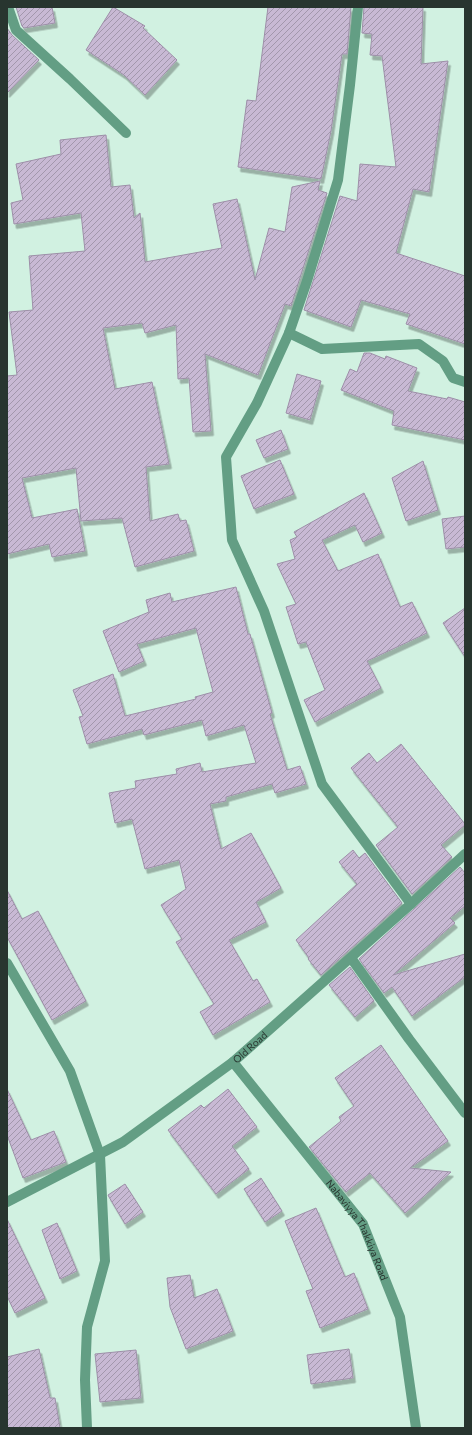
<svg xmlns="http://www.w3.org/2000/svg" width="472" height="1435" viewBox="0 0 472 1435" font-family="Commissioner,sans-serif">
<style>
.building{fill:url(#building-hatch);stroke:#9d8fa8;filter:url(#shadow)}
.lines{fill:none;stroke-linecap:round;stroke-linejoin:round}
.minor{stroke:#639e84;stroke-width:10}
.labels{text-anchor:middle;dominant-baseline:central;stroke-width:3;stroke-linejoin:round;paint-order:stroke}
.street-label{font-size:10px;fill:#28352f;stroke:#deffef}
</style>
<defs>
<pattern id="building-hatch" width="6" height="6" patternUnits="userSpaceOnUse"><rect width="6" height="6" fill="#c8b9d4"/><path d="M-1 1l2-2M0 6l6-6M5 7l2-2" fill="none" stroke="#a297ac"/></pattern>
<filter id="shadow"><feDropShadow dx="2.5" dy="4.5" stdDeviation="0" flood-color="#0004"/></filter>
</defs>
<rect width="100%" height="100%" fill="#d1f1e1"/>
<!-- building -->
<g class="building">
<path d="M16,7H52L55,23L24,28L22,26Z"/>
<path d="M113,7L145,26L143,28L177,60L145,95L124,75L86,50Z"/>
<path d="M268,7H351L347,54H342L331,131L321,179L238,167L247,100L256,101Z"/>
<path d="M364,7H423L421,64L448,61L429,192L413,189L396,253L465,276V344L406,324L410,314L361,300L351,327L304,310L340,196L357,201L360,164L396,167L382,56L370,55L372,34L362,33Z"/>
<path d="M7,28L12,35L39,60L7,93Z"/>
<path d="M106,135L111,187L130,185L134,218L140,213L145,262L222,248L213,204L237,199L255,280L269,228L285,232L292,187L320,181L318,190L327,193L291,306L285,304L258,375L205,354L211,431L193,432L189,378L178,379L176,325L145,333L142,323L103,328L115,389L152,382L169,464L146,467L150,521L178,514L180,521L186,520L194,551L135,567L122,518L81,521L76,468L22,478L32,518L77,509L85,551L52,557L49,544L7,554V376L17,375L9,312L33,310L29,256L85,251L81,213L14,224L11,203L23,200L16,164L61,154L60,140Z"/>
<path d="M364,353H370L385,359L386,356L417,368L408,391L447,399L448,397L465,402V440L392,425L394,411L341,390L350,369L357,372Z"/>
<path d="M297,374L321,381L310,420L286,413Z"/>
<path d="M281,430L288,449L264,458L256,440Z"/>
<path d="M280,460L294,494L254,509L241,476Z"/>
<path d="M423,461L438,510L406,521L392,478Z"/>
<path d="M364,493L382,533L363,542L355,525L322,540L338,571L378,554L400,607L412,602L427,633L367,661L381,688L315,722L304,700L325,690L306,642L298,644L286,607L296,604L277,564L295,559L290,540L297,537L294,532Z"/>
<path d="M465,516V547L446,549L442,519Z"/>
<path d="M236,587L248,634H250L272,713L270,714L287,770L300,766L306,784L275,793L272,784L226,797V801L210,804L221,849L251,833L281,888L256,902L266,922L229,940L253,981L257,979L270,1002L213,1035L200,1012L214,1004L176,942L182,939L161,905L186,889L179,860L145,869L132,819L115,823L109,793L136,788L135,781L177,774L176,769L200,763L202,772L256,763L244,725L206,736L202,720L144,735L142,729L87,744L79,717L83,716L73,690L113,674L125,716L196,699L195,697L213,692L196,628L137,644L144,661L119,672L103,631L149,612L146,600L170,593L172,602Z"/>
<path d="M465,608V657L443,623Z"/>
<path d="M401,744L465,824V825L441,845L452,857L412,894L376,845L398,827L351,768L369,753L377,763Z"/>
<path d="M353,850L359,858L365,853L402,903L321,975L308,959L309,958L296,940L357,884L339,862Z"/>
<path d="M460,867L465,873V906L450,918L455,923L393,975L465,954V977L412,1016L392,987L384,993L359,959Z"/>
<path d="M7,890L22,919L38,911L86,1001L52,1020L7,937Z"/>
<path d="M350,967L374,1001L355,1017L329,985Z"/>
<path d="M381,1045L448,1141L410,1168L451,1172L405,1213L370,1173L346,1192L309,1147L341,1121L339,1117L354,1106L335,1078Z"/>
<path d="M7,1089L31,1140L54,1131L66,1162L23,1178L7,1135Z"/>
<path d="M228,1089L257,1127L232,1146L249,1169L216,1194L168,1130L201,1105L204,1108Z"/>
<path d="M261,1178L282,1211L265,1222L244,1189Z"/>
<path d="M125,1184L143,1212L125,1224L109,1197L108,1195Z"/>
<path d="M316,1208L345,1277L354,1273L368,1309L320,1328L306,1291L313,1289L285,1221Z"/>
<path d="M7,1219L45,1298L15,1313L7,1296Z"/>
<path d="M57,1223L77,1271L60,1279L42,1230Z"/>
<path d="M190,1275L194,1298L217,1289L233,1331L186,1349L170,1307L167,1278Z"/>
<path d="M39,1349L50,1398H55L60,1428H7V1357Z"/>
<path d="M349,1349L353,1378L311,1384L307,1355Z"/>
<path d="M136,1350L141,1398L100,1402L95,1354Z"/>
</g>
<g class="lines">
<!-- minor -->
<g class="minor">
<path d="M8,7L16,30L70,79L126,133"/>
<path d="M358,7L350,85L338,180L307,281L289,333L257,403L226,457L232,540L264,611L322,784L411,904"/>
<path d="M289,333L322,349L419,344L443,361L453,378L465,382"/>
<path d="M351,958L409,1039L465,1113"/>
<path d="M7,963L70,1071L100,1155L105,1261L87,1327L85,1380L87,1428"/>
<path id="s1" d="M233,1062L363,1224L400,1317L416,1428"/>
<path id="s2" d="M7,1202L123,1142L233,1062L411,904L465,854"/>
</g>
</g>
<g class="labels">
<!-- street labels -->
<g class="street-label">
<text stroke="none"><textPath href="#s2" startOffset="289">Old Road</textPath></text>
<text stroke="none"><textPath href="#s1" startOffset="210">Nabaviyya Thakkiya Road</textPath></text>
</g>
</g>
<!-- border -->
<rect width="472" height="1435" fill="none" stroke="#28352f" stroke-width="16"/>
</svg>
